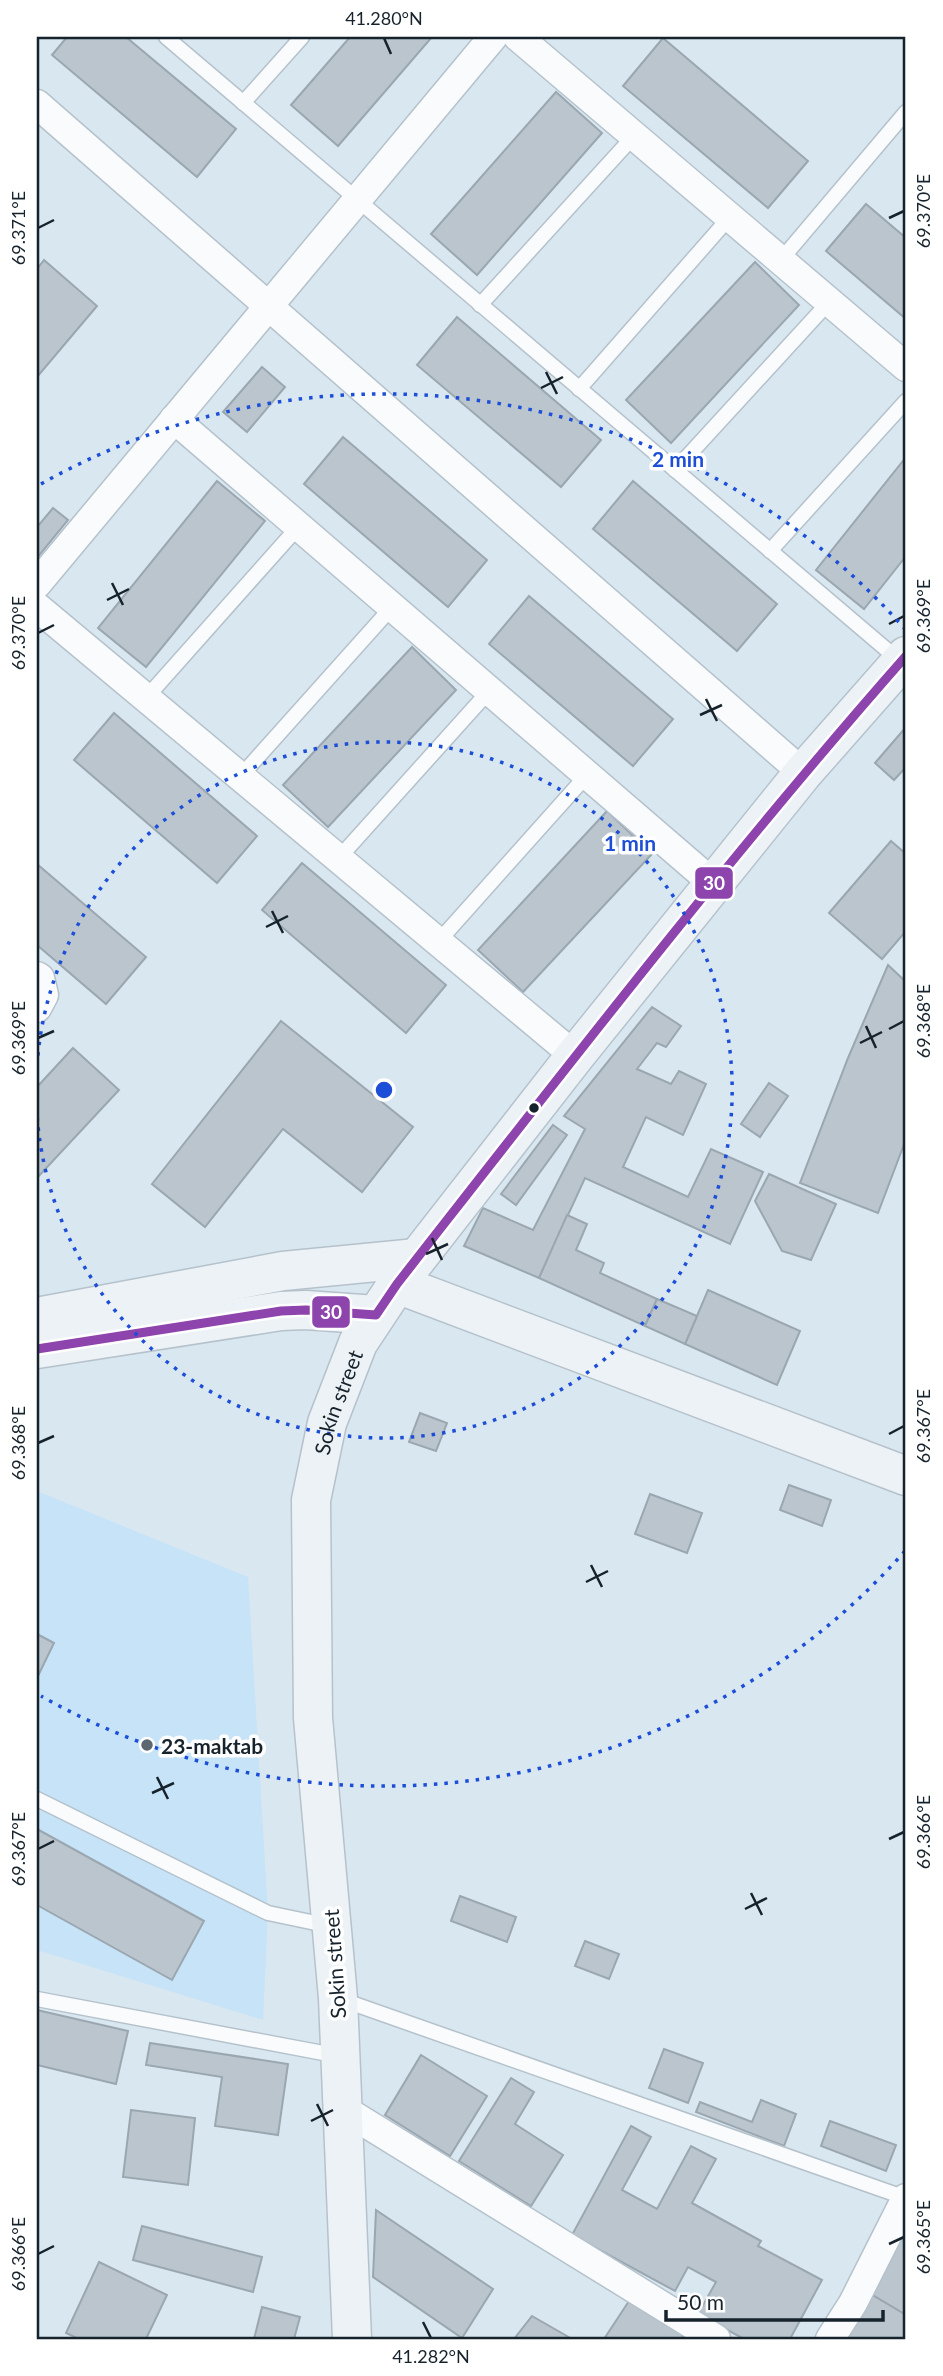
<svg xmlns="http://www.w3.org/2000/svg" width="943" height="2376" viewBox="0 0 943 2376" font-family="Lato,sans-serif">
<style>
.built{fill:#c7e3f7}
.building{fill:#bac5ce;stroke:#9ba7b0;stroke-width:2}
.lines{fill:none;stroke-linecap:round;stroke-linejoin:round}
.lane-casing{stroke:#b5c2cb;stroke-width:17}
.street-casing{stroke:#b5c2cb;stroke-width:31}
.secondary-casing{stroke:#b5c2cb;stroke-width:41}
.lane{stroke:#f9fbfd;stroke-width:14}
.street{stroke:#f9fbfd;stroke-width:28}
.secondary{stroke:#edf2f6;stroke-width:38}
.bus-1-casing{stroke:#fff;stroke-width:14}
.bus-1{stroke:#8e44ad;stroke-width:9}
.ticks{fill:none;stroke:#17232c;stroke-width:2.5}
.ring{fill:none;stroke:#1d4ed8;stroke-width:3.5;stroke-dasharray:3.5 7}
.bus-dot{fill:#17232c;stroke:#fff;stroke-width:2.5}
.poi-dot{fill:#5b6871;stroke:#fff;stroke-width:2.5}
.labels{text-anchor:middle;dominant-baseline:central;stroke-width:7;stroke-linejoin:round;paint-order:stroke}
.street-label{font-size:21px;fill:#17232c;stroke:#fff}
.poi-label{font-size:21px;font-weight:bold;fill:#17232c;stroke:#fff;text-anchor:start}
.centre{fill:#1d4ed8;stroke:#fff;stroke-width:3.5}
.ring-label{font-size:21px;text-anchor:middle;font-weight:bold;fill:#1d4ed8;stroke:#fff;stroke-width:7;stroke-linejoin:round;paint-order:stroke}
.line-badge{stroke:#fff;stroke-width:2.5}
.badge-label{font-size:19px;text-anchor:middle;font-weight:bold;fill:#fff}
.neatline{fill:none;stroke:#17232c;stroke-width:2.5}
.ticks-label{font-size:18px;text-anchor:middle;fill:#17232c}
</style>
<rect width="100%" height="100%" fill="#d9e7f1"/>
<!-- built -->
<path class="built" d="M37,1491L248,1577L268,1913L263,2020L37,1950Z"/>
<!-- building -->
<g class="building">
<path d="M67,37H126L236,129L197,177L52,55Z"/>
<path d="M350,37H432L338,146L291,105Z"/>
<path d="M663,38L808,161L768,208L623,86Z"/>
<path d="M556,92L602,133L477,275L431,234Z"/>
<path d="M866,204L906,238V319L826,251Z"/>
<path d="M44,260L97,306L37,377V269Z"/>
<path d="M755,262L799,305L671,443L626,400Z"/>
<path d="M457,317L601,440L561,487L417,365Z"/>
<path d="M262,367L285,387L247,432L223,412Z"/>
<path d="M343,437L487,560L448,607L304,484Z"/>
<path d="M906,457V556L864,609L816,570Z"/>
<path d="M217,481L265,521L146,667L98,628Z"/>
<path d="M633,481L777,604L737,651L593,529Z"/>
<path d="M53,508L68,520L37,558V527Z"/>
<path d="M529,596L673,719L633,766L489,644Z"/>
<path d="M412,647L456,690L328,827L283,785Z"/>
<path d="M114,713L257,836L217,883L74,760Z"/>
<path d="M906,727V767L894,780L875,763Z"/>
<path d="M607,811L652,854L523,992L478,950Z"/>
<path d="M891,841L906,854V931L882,959L829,913Z"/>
<path d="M302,863L446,985L406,1033L262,910Z"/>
<path d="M37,864L146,957L106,1004L37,945Z"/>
<path d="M888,965L906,982V1139L878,1213L800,1183L848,1058Z"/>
<path d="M652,1007L681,1026L666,1047L657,1043L637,1069L671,1084L679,1071L706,1084L683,1135L646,1117L623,1167L688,1197L711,1149L763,1172L730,1244L585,1178L539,1278L464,1246L483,1208L533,1230L585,1129L564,1116Z"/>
<path d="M281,1021L413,1127L362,1192L283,1129L205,1227L152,1184Z"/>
<path d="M73,1048L119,1090L37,1178V1087Z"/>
<path d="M769,1083L788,1096L760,1137L741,1124Z"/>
<path d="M553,1125L567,1135L516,1205L501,1194Z"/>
<path d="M769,1174L836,1204L811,1260L782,1251L755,1201Z"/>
<path d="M567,1215L587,1224L576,1250L604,1263L600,1273L657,1299L645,1326L539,1278Z"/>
<path d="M708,1290L800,1331L777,1385L685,1344Z"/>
<path d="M657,1299L697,1316L685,1344L645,1326Z"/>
<path d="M420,1413L447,1423L436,1451L409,1442Z"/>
<path d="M789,1485L831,1500L822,1526L780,1510Z"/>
<path d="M650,1494L702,1513L687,1553L635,1534Z"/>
<path d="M37,1634L54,1643L37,1678Z"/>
<path d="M37,1829L204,1921L172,1980L37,1905Z"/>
<path d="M460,1896L516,1917L507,1942L451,1921Z"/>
<path d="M585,1941L619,1954L609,1979L575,1966Z"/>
<path d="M37,2010L128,2031L116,2084L37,2065Z"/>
<path d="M150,2043L288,2064L278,2135L215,2126L222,2077L146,2065Z"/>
<path d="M664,2049L703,2063L688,2103L649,2088Z"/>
<path d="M421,2055L487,2096L450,2156L385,2115Z"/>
<path d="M511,2078L534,2092L515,2124L563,2155L531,2206L459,2161Z"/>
<path d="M761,2100L796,2114L784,2146L696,2112L700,2102L752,2122Z"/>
<path d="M131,2110L195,2118L188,2185L123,2177Z"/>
<path d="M830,2121L896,2145L886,2171L821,2146Z"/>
<path d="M631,2126L651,2137L622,2190L657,2209L691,2146L716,2159L692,2203L761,2241L758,2246L822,2280L790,2339H744L698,2314L716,2282L688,2267L675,2291L572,2235Z"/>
<path d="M376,2210L493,2289L462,2338L373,2277Z"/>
<path d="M142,2226L262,2257L253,2292L133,2260Z"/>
<path d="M906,2227V2315L869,2293Z"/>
<path d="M99,2262L167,2295L146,2339H79L66,2333Z"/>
<path d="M869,2293L906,2315V2335L902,2339H841Z"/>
<path d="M629,2301L683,2335L681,2339H604Z"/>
<path d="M262,2307L300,2317L294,2339H254Z"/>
<path d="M532,2316L572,2339H514Z"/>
</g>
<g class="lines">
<defs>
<g id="lane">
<path d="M166,37L900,661"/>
<path d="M243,103L302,37"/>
<path d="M780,261L906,112"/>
<path d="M480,305L633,137"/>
<path d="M579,389L729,218"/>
<path d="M675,470L829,302"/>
<path d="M770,551L906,401"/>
<path d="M146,698L299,526"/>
<path d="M240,777L393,606"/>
<path d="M338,859L490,690"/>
<path d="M438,942L588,774"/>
<path d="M37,1799L268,1913L330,1926"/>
<path d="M37,1999L339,2056"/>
<path d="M340,1999L906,2198"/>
</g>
<g id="street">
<path d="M518,37L906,367"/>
<path d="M37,104L803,773"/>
<path d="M174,419L715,885"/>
<path d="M37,584L493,37"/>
<path d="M37,607L575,1056"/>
<path d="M37,976L40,978L44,995L37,1008"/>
<path d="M343,2109L716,2339"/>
<path d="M830,2339L853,2303L906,2198"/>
</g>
<g id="secondary">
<path d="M397,1284L906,1476"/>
<path d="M37,1317L283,1271L417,1258"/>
<path d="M37,1349L281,1311L306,1310L376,1315"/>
<path id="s1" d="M352,2339L338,1998L313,1718L311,1500L327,1423L358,1343L397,1284L575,1056L803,773L906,656"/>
</g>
</defs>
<!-- lane casing -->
<use href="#lane" class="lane-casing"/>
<!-- street casing -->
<use href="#street" class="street-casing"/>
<!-- secondary casing -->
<use href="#secondary" class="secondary-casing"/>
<!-- lane -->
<use href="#lane" class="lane"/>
<!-- street -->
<use href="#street" class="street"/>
<!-- secondary -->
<use href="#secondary" class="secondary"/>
<defs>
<path id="bus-1" d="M37,1349L281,1311L306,1310L376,1315L397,1284C563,1072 728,858 906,656"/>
</defs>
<!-- bus-1 casing -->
<use href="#bus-1" class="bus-1-casing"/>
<!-- bus-1 -->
<use href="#bus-1" class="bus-1"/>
</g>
<!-- ticks -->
<path class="ticks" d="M384,38L391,54M889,218L904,211M38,228L54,220M546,372L557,394M541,388L563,377M112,583L123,605M107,600L129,589M889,624L904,616M38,633L54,625M706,699L717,721M700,715L722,705M272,911L283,933M266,927L288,916M866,1026L876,1048M889,1029L904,1021M38,1038L54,1031M860,1043L882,1032M432,1238L442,1260M426,1254L448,1244M889,1434L904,1426M38,1443L54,1436M591,1565L602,1587M586,1582L608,1571M157,1777L168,1799M152,1793L174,1783M889,1839L904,1832M38,1849L54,1841M751,1893L762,1915M745,1909L767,1898M317,2104L328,2126M311,2121L333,2110M889,2244L904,2237M38,2254L54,2246M423,2322L431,2338"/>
<!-- distance rings -->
<g class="ring">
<path d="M37 1066A348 348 0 1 1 37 1114"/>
<path d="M905 1551A696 696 0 0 1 41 1696M41 484A696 696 0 0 1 905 629"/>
</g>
<!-- markers -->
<circle class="bus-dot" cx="534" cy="1108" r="6"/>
<circle class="poi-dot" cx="147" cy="1745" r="7"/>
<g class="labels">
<!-- street labels -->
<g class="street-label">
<text stroke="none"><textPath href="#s1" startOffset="942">Sokin street</textPath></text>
<text transform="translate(334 1964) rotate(-94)">Sokin street</text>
</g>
<!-- poi labels -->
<g class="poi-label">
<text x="161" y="1745">23-maktab</text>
</g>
</g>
<circle cx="384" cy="1090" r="10" class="centre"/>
<g class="ring-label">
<text x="678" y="467">2 min</text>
<text x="630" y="851">1 min</text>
</g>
<g class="line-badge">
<rect x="694" y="866" width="40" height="34" rx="7" fill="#8e44ad"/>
<rect x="311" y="1295" width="40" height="34" rx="7" fill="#8e44ad"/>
</g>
<g class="badge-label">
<text x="714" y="890">30</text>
<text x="331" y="1319">30</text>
</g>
<!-- border -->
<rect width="943" height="2376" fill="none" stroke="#ffffff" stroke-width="77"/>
<!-- scale -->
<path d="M666 2310v10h217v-10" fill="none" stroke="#17232c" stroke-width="3.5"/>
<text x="677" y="2310" font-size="21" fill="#17232c" stroke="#ffffff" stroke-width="5" paint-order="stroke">50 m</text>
<rect x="38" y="38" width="866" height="2300" class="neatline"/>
<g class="ticks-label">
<text x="384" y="25">41.280°N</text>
<text transform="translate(924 211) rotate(-90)" y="6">69.370°E</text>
<text transform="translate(19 228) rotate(-90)" y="6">69.371°E</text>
<text transform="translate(924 616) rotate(-90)" y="6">69.369°E</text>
<text transform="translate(19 633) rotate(-90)" y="6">69.370°E</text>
<text transform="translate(924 1021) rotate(-90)" y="6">69.368°E</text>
<text transform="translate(19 1038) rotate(-90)" y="6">69.369°E</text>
<text transform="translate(924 1426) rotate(-90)" y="6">69.367°E</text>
<text transform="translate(19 1443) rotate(-90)" y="6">69.368°E</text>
<text transform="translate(924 1832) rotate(-90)" y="6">69.366°E</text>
<text transform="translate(19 1849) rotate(-90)" y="6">69.367°E</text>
<text transform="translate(924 2237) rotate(-90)" y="6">69.365°E</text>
<text transform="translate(19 2254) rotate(-90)" y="6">69.366°E</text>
<text x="431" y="2363">41.282°N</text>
</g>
</svg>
